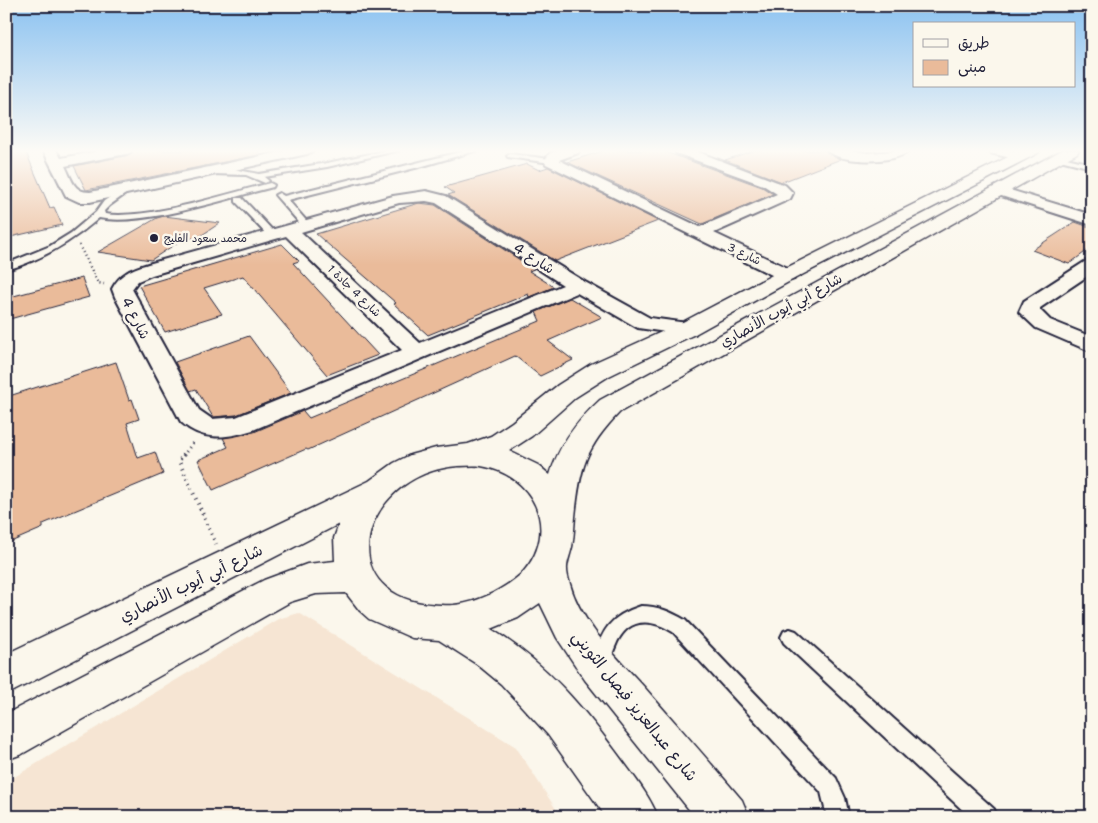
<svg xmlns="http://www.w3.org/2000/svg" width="1098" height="823" viewBox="0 0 1098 823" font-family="'Shantell Sans','Playpen Sans Arabic',sans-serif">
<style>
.built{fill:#f6e5d3}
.building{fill:#eabb9a;stroke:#22223b}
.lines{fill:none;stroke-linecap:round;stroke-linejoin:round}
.service-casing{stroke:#22223b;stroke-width:4}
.minor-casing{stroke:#22223b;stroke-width:4}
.tertiary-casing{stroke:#22223b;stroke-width:3}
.path-far2{stroke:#22223b;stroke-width:2.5;stroke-dasharray:1 3;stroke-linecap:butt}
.path-far1{stroke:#22223b;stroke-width:3;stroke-dasharray:1 4;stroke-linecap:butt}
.path{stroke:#22223b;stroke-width:4;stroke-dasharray:1 4.5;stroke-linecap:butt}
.service{fill:#fbf7ec;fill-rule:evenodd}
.minor{fill:#fbf7ec;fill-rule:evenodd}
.tertiary{fill:#fbf7ec;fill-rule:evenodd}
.poi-dot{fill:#22223b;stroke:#fbf7ec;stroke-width:2}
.labels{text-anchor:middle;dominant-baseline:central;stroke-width:5;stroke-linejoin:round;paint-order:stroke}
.far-poi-label{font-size:11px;fill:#22223b;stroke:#fbf7ec;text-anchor:start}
.far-street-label{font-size:11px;fill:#22223b;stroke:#fbf7ec}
.street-label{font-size:14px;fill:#22223b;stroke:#fbf7ec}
.near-street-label{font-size:16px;fill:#22223b;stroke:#fbf7ec}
</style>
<rect width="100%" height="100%" fill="#fbf7ec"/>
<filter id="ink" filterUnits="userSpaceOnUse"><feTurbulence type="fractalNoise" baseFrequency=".02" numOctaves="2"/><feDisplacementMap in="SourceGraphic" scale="10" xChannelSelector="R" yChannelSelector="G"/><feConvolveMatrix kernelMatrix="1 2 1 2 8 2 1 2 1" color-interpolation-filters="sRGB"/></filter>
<g filter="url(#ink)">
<!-- built -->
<path class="built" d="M299,613L516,747L561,817H6V782L278,619Z"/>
<!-- building -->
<g class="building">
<path d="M6,150H25L50,208L54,207L62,225L6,238Z"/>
<path d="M133,150H258L259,155L86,190L74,166L130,155Z"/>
<path d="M606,150H660L762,187L773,194L702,224L567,162Z"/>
<path d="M755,150H825L832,156L841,159L782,182L725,160Z"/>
<path d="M527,164L539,170L548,167L658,221L555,261L448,195L454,193L445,187Z"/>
<path d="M419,203L435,205L534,269L529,271L554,287L529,297L528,294L428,335L394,304L396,303L316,234Z"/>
<path d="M164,216L220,223L196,239L186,237L151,260L98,252L157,218Z"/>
<path d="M1075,222L1092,228V247L1069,264L1032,250Z"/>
<path d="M282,244L299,261L293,263L378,355L327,375L243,276L204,288L222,314L165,332L139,286Z"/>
<path d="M82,278L89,297L6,320V298Z"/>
<path d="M570,298L602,317L548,341L573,360L540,376L515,356L308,450L306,449L213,490L198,460L228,447L223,438L254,432L303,411L309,418L540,321L536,312Z"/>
<path d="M249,336L291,393L236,415L213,417L196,389L190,391L175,362Z"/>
<path d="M116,362L129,400L132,399L139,419L127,423L138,458L155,452L163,474L43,524V528L6,544V397Z"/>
</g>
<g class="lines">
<defs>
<g id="service">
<path d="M389,150H400L327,167L264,177L269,181L265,183L246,175L212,174L208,172L212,170L233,169L259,174L327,163Z"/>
<path d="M468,150H478L423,166L288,200L311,226L307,228H304L275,195L279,193L284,196Z"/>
<path d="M510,154L551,159L554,161L551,163L508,157L507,156Z"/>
<path d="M1058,156L1092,164V168L1056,159L1055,158Z"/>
<path d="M270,183L274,185L273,187C227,198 143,227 99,218C71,242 42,260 6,270V264L50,246L71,233L96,212L104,201L124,188L131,190L110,205L104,211L105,214C148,220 226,194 270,183Z"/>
<path d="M236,198H242L275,233V237H269L236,202Z"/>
<path d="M641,606C658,606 671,612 685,620L836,778L845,798L849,817H827L821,792L673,632C649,617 626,618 615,647C612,653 611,660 608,666L602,669L596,666L593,660C602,630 610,616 641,606Z"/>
<path d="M790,629L796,631L994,809L997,817H970L784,643L781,637L784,631Z"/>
</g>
<g id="minor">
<path d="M43,150H56L61,158L105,150H131L130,153L65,166C72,179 73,192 90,192L290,150H314L307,154L90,202H79L66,196Z"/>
<path d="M561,150H580L578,153L559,160L700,227L777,194L763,185L676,153L675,150H693L785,185L793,193L790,199L714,233L794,271L796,275L794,279L787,281L780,279L546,164L544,161L550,153Z"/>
<path d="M827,150H848L868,153L910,150C898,164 839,164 827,150Z"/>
<path d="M988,150H1011L1025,153L1027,156L1020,160L990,153Z"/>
<path d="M1000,187L1092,215V225L995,194L993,191L995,188Z"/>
<path d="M426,191L446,196L585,282L650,318L695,324L698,329L695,334L687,335L638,328L577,293L253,430C227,438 203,442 181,422L115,297L112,289C120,273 132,269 148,264L393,196ZM426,201L436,203L563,285L420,343L301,232L399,203ZM286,236L402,350L236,417L212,419L199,410L132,289L138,281L152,275Z"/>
<path d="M1092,260V273L1040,308V310L1050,320L1092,337V352L1036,328L1019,312L1024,301L1086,261Z"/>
</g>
<path id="tertiary" d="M1022,150H1040L1038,153L794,279L695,334L609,376L576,397L532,436L509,451L538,465L550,475C559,444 577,421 600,400L1062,150H1079L1077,153L620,412C585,448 580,468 575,517C574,527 574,537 572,547C568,563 564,566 570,584C581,624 618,658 645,688C677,725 710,762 742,800L749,817H695L585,680L557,638L540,603L518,618L491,629C545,662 584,708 621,759C635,778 649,795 658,817H606L548,735L501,684L478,665L439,640L412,638L369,619L360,611L346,593L316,594L290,602L22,754L6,760V714L264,580L307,564L335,561L334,538L339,524L6,695V654L369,481L394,463L410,455L436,448L468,444L491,436L512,422L558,385L591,364L679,324L780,271ZM458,466C466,466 474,465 481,466C533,474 560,529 524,571C516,580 504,587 493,593C481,599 467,604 454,605C324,611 355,474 458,466Z"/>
</defs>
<!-- service casing -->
<use href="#service" class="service-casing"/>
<!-- minor casing -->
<use href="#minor" class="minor-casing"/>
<!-- tertiary casing -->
<use href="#tertiary" class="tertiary-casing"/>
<!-- path-far2 -->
<path class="path-far2" d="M79,245L98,283L104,284"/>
<!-- path-far1 -->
<path class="path-far1" d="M183,456L194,441"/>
<!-- path -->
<path class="path" d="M184,454L179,461L216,544"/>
<!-- service -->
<use href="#service" class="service"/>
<!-- minor -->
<use href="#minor" class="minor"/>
<!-- tertiary -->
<use href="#tertiary" class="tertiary"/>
</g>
</g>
<!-- sky -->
<linearGradient id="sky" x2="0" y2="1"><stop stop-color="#8bc2f1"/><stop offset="0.57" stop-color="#fdfbf6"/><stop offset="1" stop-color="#fdfbf6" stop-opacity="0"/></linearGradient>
<rect width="1098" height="265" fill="url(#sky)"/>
<!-- markers -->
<circle class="poi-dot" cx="154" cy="238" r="5"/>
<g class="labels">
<!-- far-poi labels -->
<g class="far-poi-label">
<text x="164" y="238">محمد سعود الفليج</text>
</g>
<!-- far-street labels -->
<g class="far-street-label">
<text transform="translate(744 254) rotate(26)">شارع 3</text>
<text transform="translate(354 291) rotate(44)">شارع 4 جادة 1</text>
</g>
<!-- street labels -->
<g class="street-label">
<text transform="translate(534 258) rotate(32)">شارع 4</text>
<text transform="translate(781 310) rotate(-29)">شارع أبي أيوب الأنصاري</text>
<text transform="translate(136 318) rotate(63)">شارع 4</text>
</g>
<!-- near-street labels -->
<g class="near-street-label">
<text transform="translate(191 583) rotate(-26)">شارع أبي أيوب الأنصاري</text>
<text transform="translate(635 706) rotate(51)">شارع عبدالعزيز فيصل الثويني</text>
</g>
</g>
<!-- margin -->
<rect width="1098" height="823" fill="none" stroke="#fbf7ec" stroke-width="25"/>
<rect x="12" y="12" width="1073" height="798" fill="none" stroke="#22223b" stroke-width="2" filter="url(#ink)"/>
<!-- legend -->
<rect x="913" y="22" width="162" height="65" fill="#fbf7ec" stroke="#a4a2a5"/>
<rect x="923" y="39" width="25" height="8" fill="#fbf7ec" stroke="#a4a2a5"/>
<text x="958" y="48" font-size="15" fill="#22223b">طريق</text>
<rect x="923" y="60" width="25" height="15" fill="#eabb9a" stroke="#a4a2a5"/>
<text x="958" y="72" font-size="15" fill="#22223b">مبنى</text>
</svg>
